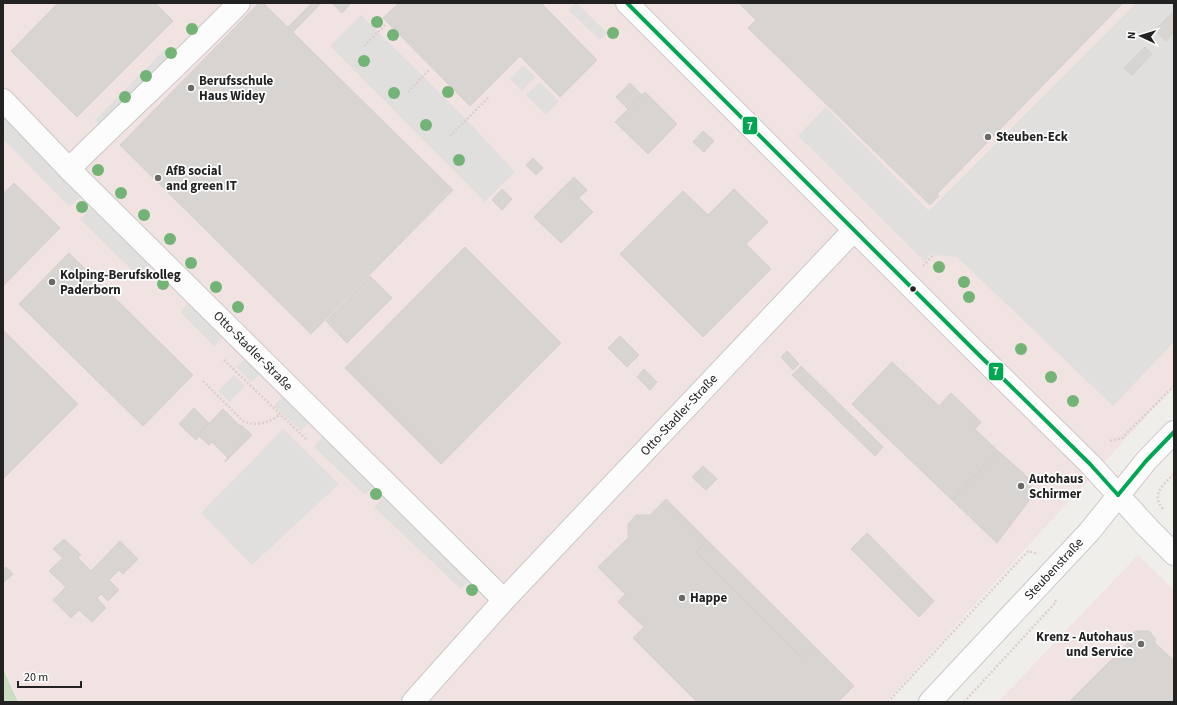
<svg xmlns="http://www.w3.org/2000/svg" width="1177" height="705" viewBox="0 0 1177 705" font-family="'Source Sans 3',sans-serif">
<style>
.commercial{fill:#f1e3e1}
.forest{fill:#cbdec1}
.parking{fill:#e0dfde}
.building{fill:#d7d4d2;stroke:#d3d0cc}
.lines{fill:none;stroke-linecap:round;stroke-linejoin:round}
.minor-casing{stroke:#c9c8c7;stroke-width:24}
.path{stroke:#dccecd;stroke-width:2.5;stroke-dasharray:2 2;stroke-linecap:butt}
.minor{stroke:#fdfcfc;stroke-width:22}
.bus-1-casing{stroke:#fff;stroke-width:7}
.bus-1{stroke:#00a651;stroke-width:4}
.tree{fill:#73b476}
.poi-dot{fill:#6a6968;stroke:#fff;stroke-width:1.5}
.bus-dot{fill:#222;stroke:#fff;stroke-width:1.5}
.labels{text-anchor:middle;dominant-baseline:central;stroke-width:3.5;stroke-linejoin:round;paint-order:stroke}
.poi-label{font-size:13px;font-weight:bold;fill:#222;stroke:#fff;text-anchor:start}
.street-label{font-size:13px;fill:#222;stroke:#fff}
.line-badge{stroke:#fff;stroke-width:1.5}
.badge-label{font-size:11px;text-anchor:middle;font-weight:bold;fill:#fff}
</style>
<rect width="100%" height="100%" fill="#f0eeeb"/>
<!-- commercial -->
<g class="commercial">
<path d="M3,3H1174V386L886,702H19L3,665Z"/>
<path d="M1138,555L1174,590V702H998Z"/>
</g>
<!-- forest -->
<path class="forest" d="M3,668L18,702H3Z"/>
<!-- parking -->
<g class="parking">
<path d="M575,3H577L607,33L600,40L568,10Z"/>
<path d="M1136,3H1174V342L1113,406L957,257L933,255L931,254L924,261L798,136L826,107L929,211Z"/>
<path d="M361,15L466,119L515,172L485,202L330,46Z"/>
<path d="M165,49L176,60L106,131L95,120Z"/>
<path d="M523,65L536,77L522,91L510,79Z"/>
<path d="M540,82L559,101L546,115L526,95Z"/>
<path d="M6,117L82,195L70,207L3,139V120Z"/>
<path d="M91,208L150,265L139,277L80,219Z"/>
<path d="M191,300L226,334L214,346L180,312Z"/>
<path d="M248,356L263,371L251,382L236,367Z"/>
<path d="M234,375L245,386L229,402L218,391Z"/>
<path d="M283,395L311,420L301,431L274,406Z"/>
<path d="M283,429L339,484L252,565L201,513Z"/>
<path d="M323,436L374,485L365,495L314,447Z"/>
<path d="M384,496L472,578L461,589L374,507Z"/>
</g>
<!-- building -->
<g class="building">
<path d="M58,3H155L173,21L77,117L11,51Z"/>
<path d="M259,3H263L453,190L311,334L120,145Z"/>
<path d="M312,3H321L293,32L288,27Z"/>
<path d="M332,3H351L342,13Z"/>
<path d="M399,3H541L597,60L560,97L520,56L470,106L383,18Z"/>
<path d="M739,3H1123L937,194L939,196L930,205L748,28L756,20Z"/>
<path d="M1174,11V32L1166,41L1157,32V28Z"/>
<path d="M1145,47L1152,54L1132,75L1124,68Z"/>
<path d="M630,83L642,95L628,109L616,97Z"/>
<path d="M645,92L677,124L648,154L615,122Z"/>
<path d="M703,131L714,141L704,152L693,142Z"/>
<path d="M533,158L543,168L536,175L526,165Z"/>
<path d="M574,177L587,190L579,198L566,185Z"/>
<path d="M14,183L60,228L3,286V194Z"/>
<path d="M566,185L593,212L561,243L534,217Z"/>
<path d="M502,189L512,199L502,210L492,200Z"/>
<path d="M734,189L768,222L746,244L771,269L703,337L620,254L683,191L708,215Z"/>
<path d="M465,247L561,343L441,464L345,368Z"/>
<path d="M69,253L193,375L143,426L19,304Z"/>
<path d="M370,276L392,298L347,343L326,321Z"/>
<path d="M3,330L78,404L3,479Z"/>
<path d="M620,336L639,355L627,367L608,348Z"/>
<path d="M787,351L799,364L793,370L781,357Z"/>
<path d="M892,362L939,406L951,393L981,422L975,429L998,451L952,500L852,404Z"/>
<path d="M801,366L883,447L875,456L792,375Z"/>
<path d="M644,369L657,382L650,390L637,377Z"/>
<path d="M194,408L209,423L198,435L200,436L196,440L179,424Z"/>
<path d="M223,409L240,426L241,425L252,435L225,462V461L228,458L212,442L209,445L198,435Z"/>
<path d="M998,451L1022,472L1028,478L1031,485V492L1028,502L997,543L952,500Z"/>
<path d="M703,466L717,479L706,490L692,477Z"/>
<path d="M666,499L707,540L696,552L801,657L813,645L854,686L838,702H697L633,638L644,627L618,602L625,594L598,567L628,538V524L636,515H650Z"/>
<path d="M867,533L934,601L919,617L851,549Z"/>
<path d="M64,539L81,555L78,558L91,571L120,541L138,559L123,574L119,570L109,580L119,590L108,601L101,594L97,598L106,608L92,622L79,610L71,618L53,600L66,587L49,571L63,558L53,549Z"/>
<path d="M707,540L813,645L801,657L696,552Z"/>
<path d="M6,567L13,574L3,583V570Z"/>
<path d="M1135,631H1149L1155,638V643L1174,661V702H1069L1128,643V638Z"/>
</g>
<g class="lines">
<defs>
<g id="minor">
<path d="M627,3L974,350L1090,464L1148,528L1174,554"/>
<path d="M3,100L69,169L504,600"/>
<path d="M69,169C125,113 184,60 239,3"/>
<path d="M413,702L504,600L854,230"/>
<path d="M930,702L1089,532L1146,461L1174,432"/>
</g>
</defs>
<!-- minor casing -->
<use href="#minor" class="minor-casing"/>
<!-- path -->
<g class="path">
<path d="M364,46L385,25"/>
<path d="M408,92L429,70"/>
<path d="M450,136L489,97"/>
<path d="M923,266L933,255"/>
<path d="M224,360L307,440"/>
<path d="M203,381L243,421C255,427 270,423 280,414"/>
<path d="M1110,441L1122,438L1174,386"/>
<path d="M1163,509C1150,494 1164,484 1174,474"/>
<path d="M888,702L1028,551L1038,554"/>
<path d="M964,702L1056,602L1055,598"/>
</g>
<!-- minor -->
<use href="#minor" class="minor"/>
<defs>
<g id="bus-1">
<path d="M627,3L974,350L1090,464L1118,495"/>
<path d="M1118,495L1146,461L1174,432"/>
</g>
</defs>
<!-- bus-1 casing -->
<use href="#bus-1" class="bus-1-casing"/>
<!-- bus-1 -->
<use href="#bus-1" class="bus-1"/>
</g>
<!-- trees -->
<g class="tree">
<circle cx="377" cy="22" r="6"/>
<circle cx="192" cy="29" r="6"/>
<circle cx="613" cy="33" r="6"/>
<circle cx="393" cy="35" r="6"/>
<circle cx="171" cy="53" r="6"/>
<circle cx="364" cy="61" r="6"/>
<circle cx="146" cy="76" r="6"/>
<circle cx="448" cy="92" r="6"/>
<circle cx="394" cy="93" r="6"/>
<circle cx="125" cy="97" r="6"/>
<circle cx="426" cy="125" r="6"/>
<circle cx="459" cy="160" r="6"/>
<circle cx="98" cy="170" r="6"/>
<circle cx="121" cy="193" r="6"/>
<circle cx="82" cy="207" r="6"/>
<circle cx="144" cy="215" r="6"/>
<circle cx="170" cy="239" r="6"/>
<circle cx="191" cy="263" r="6"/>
<circle cx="939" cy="267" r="6"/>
<circle cx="964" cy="282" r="6"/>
<circle cx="163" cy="284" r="6"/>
<circle cx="216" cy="287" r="6"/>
<circle cx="969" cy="297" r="6"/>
<circle cx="238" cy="307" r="6"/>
<circle cx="1021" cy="349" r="6"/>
<circle cx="1051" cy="377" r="6"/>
<circle cx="1073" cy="401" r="6"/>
<circle cx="376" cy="494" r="6"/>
<circle cx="472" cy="590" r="6"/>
</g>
<!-- markers -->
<g class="poi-dot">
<circle cx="191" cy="88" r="4"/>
<circle cx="988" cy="137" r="4"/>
<circle cx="158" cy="178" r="4"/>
<circle cx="52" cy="282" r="4"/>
<circle cx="1021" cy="486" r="4"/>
<circle cx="682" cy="598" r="4"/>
<circle cx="1141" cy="644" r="4"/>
</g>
<circle class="bus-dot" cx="913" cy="289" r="3.5"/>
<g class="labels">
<!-- poi labels -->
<g class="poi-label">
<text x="199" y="81">Berufsschule<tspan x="199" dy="15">Haus Widey</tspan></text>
<text x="996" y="137">Steuben-Eck</text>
<text x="166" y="171">AfB social<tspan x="166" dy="15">and green IT</tspan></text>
<text x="60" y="275">Kolping-Berufskolleg<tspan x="60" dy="15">Paderborn</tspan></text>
<text x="1029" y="479">Autohaus<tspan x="1029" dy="15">Schirmer</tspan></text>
<text x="690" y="598">Happe</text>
<text x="1133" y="637" text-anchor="end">Krenz - Autohaus<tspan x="1133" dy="15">und Service</tspan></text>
</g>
<!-- street labels -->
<g class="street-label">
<text transform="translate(253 351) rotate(45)">Otto-Stadler-Straße</text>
<text transform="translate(679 415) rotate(-47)">Otto-Stadler-Straße</text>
<text transform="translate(1054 569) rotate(-47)">Steubenstraße</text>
</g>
</g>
<g class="line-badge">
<rect x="742" y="116" width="16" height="19" rx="4" fill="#00a651"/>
<rect x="988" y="362" width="16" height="19" rx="4" fill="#00a651"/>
</g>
<g class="badge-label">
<text x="750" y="130">7</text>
<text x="996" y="375">7</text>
</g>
<!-- border -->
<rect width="1177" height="705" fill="none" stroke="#222222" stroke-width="8"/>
<!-- north arrow -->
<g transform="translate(1141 36) rotate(274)" stroke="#ffffff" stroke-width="3" paint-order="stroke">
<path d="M0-3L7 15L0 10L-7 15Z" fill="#222222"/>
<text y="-6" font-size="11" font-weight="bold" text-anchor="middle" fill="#222222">N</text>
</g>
<!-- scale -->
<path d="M18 681v6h63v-6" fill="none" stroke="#222222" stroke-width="2"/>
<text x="24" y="681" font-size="12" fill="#222222" stroke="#ffffff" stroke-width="3" paint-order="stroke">20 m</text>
</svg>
